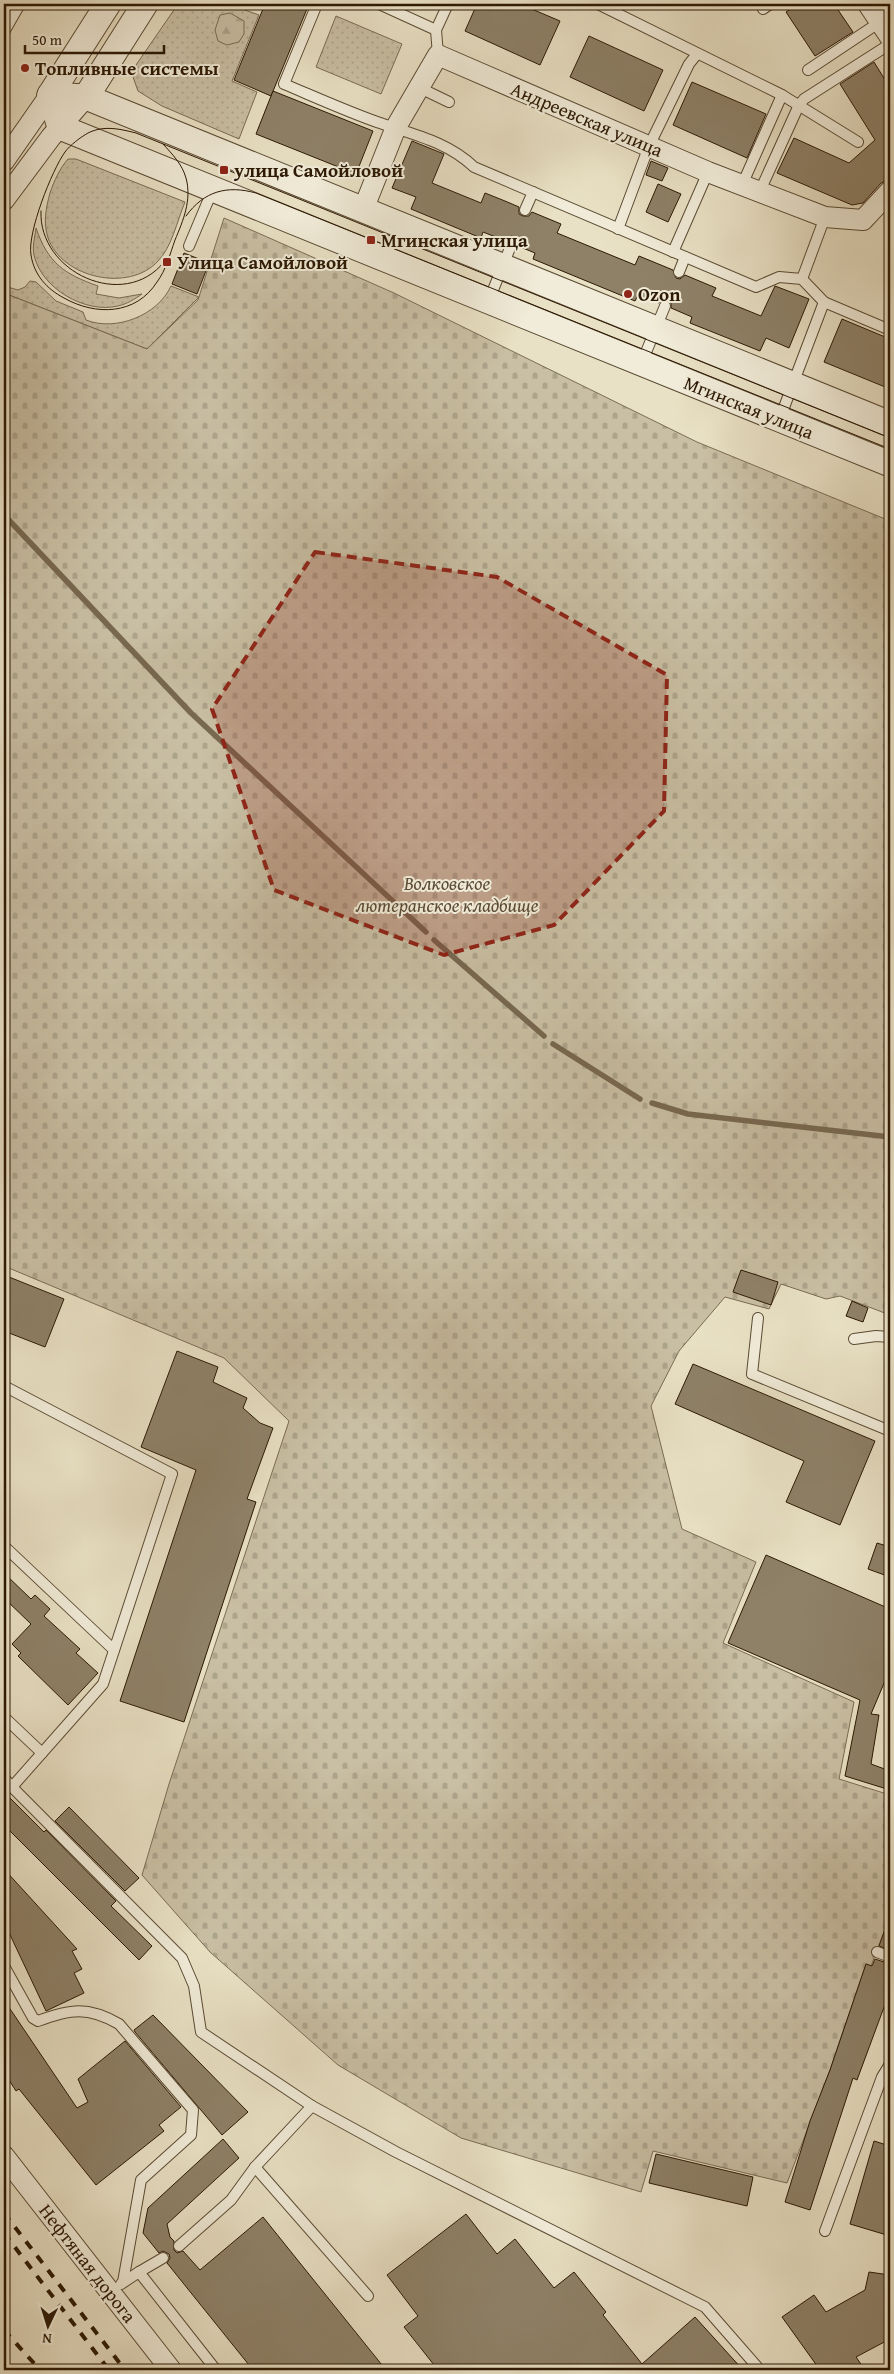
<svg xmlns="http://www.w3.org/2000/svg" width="894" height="2374" viewBox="0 0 894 2374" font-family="'Gentium Book Plus',serif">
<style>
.grass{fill:url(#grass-dots);stroke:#7a6c54}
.forest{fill:url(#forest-firs);stroke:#7a6c54}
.cemetery{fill:url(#cemetery-stones);stroke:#7a6c54}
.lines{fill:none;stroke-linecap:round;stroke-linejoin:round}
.stream{stroke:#776850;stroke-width:5.5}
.building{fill:#8e8168;stroke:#2c1904}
.service-casing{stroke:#5b4b34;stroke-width:12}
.minor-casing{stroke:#5b4b34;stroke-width:22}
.tertiary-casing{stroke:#5b4b34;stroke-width:27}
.service{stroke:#f1ecd9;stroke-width:10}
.minor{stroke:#f1ecd9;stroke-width:20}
.tertiary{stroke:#f1ecd9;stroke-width:25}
.tram{stroke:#2c1904;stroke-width:1}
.rail{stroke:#2c1904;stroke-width:4;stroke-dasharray:9 9;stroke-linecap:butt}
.marked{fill:#8f2418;fill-opacity:0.2;stroke:#8f2418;stroke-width:4;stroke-dasharray:10 6;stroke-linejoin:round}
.poi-dot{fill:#8f2418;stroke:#f1ecd9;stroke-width:2}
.labels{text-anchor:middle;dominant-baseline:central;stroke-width:4;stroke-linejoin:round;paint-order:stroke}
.poi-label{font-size:19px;font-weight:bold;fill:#2c1904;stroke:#f1ecd9;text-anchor:start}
.street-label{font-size:19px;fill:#2c1904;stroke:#f1ecd9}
.park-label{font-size:19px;font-style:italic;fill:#5b4b34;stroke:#f1ecd9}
</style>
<defs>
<pattern id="grass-dots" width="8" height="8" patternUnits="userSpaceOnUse" patternTransform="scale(1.25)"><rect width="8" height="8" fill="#c9bfa4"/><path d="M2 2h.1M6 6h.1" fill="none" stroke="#ada48c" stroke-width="1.8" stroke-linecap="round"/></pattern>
<pattern id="forest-firs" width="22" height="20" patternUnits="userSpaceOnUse" patternTransform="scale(1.25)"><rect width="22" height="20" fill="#c9bfa4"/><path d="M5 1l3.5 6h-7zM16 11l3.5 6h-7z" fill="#ada48c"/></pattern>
<pattern id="cemetery-stones" width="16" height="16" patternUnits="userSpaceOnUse" patternTransform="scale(1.25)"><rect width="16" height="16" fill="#c9bfa4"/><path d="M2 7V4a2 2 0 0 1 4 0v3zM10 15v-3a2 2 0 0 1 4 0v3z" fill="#ada48c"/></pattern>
</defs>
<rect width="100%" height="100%" fill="#e9e1c5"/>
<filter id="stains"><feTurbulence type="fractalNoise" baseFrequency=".004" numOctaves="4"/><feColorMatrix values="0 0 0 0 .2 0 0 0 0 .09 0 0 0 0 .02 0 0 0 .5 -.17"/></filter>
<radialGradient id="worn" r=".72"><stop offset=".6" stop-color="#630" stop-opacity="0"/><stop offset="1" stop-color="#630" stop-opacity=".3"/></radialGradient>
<!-- grass -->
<g class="grass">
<path d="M178,4H244L242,9L259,15L232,81L257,92L239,139L162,106L138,91L133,77L136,65Z"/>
<path d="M336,16L402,44L381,94L316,67Z"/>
<path d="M68,159H76L185,202C177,221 172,247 158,261C129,293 62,278 48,238C43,222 46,208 50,193C54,181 60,168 68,159Z"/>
<path d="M36,228C48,263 64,274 98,286L96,294L119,298L142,294C135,299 127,304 118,306C85,314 41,288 34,255C32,246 35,237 36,228Z"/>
<path d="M30,281L36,282L56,301L83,312L86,320C116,332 158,315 171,286L199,297L147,349L4,293V286L18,290L25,287Z"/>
</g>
<!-- forest -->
<path class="forest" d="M230,13L244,21V34L239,42L227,45L218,41L215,30L220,15Z"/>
<!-- cemetery -->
<path class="cemetery" d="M224,218L394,293L697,442L890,521V1315L840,1296L826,1299L781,1284L769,1309L725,1297L679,1351L651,1406L682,1529L756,1562L723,1643L854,1702L839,1779L890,1795V1916L871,1966L866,1964L830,2070L787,2183L653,2151L641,2192L461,2138L338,2065L210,1952L142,1875L169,1784L289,1421L224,1358L4,1266V293L147,349L198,300Z"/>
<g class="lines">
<!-- stream -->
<g class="stream">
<path d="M6,517L191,713L426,932"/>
<path d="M434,940L544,1036"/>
<path d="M553,1044L640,1099"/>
<path d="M652,1103L688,1114L890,1137"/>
</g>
</g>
<!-- building -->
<g class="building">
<path d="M265,4H309L271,96L234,80Z"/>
<path d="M477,4H520L560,21L540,65L465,31Z"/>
<path d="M798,4H834L853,32L815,56L786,12Z"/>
<path d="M589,36L663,70L644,111L570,77Z"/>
<path d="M874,62L890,88V179L881,183L863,203L852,205L777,173L794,138L849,163L875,140L840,84Z"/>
<path d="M692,82L766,114L747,158L673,125Z"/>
<path d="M273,91L373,131L356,174L256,134Z"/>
<path d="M412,141L444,154L432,183L481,203L485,193L505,201L519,207V214L523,216H529L532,212L561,224L557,233L635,265L639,256L673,270L676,278L680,279L685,275L716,288L712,296L761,316L775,286L809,299L789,348L766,338L760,351L690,323L692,317L671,308V302L667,300H661L659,303L638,295L635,301L533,259L535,253L518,246L519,242L515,237L511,236L506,241L483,232L481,238L411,209L416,197L392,188Z"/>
<path d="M651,161L668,168L662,181L646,175Z"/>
<path d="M658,184L681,194L668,222L646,212Z"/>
<path d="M184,253L209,263L197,294L172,284Z"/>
<path d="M842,319L890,339V389L824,362Z"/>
<path d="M741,1270L778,1282L771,1305L733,1292Z"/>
<path d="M4,1275L64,1299L45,1347L4,1331Z"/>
<path d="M852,1301L868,1308L863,1322L846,1316Z"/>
<path d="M177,1351L218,1367L213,1382L247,1398L243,1408L260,1423L273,1428L247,1499L256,1502L184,1722L120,1701L196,1470L141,1447Z"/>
<path d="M693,1364L875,1441L840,1525L786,1502L804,1461L675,1404Z"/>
<path d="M877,1543L890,1547V1577L868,1569Z"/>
<path d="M766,1555L890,1609V1669L871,1714L879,1715L871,1764L890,1771V1790L845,1776L860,1700L728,1643Z"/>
<path d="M4,1573L31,1599L35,1595L50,1609L44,1616L80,1649L76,1653L98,1673L68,1705L18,1656L21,1653L12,1644L31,1624L4,1598Z"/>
<path d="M4,1792L44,1832L46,1830L116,1901L111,1906L152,1946L139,1960L4,1825Z"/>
<path d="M69,1807L139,1878L125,1891L55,1821Z"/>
<path d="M4,1869L77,1949L72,1951L82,1969L74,1973L84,1993L46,2011L4,1922Z"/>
<path d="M888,1921H890V1950L879,1946Z"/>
<path d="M875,1959L890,1964V1991L857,2080L853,2078L810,2210L785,2202L810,2121L830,2070L866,1964L872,1966Z"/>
<path d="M4,2000L77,2108L88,2102L78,2079L125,2041L181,2107L159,2125L164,2131L96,2185L19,2089L16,2091L4,2072Z"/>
<path d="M153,2015L248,2112L222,2135L135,2032L134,2030Z"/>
<path d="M223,2139L239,2158L167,2224L170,2237L174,2241V2250L177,2253L183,2251L200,2270L263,2217L386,2370H253L167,2263L170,2258L169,2254L163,2251L159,2253L143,2233L148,2208Z"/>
<path d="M874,2141L890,2146V2236L850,2224Z"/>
<path d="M656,2154L753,2177L747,2206L649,2183Z"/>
<path d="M466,2214L497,2254L515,2239L554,2288L574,2272L606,2312L603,2315L642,2364L695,2317L743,2370H438L404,2327L418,2316L387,2275Z"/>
<path d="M869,2272L890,2275V2339L856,2357L865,2370H820L782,2317L814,2295L826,2312L865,2290Z"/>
</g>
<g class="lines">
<defs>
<g id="service">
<path d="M317,4L284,84C315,97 346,111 377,122C411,134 447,141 474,167L756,287L779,277L802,279L824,302L780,418"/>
<path d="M379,4L436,30"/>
<path d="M598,4L782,95L858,142"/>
<path d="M763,9L770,4"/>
<path d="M4,32L20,4"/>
<path d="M438,55L436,30L448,4"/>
<path d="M808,70L880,22"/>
<path d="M420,88L449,102"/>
<path d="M742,185L782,95"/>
<path d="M760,191L799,105L804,99L890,44"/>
<path d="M525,210L533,192"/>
<path d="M618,229L649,146L689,64L697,54"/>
<path d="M189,246L213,189"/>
<path d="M673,252L708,172"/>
<path d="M679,272L685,257"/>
<path d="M802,279L825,217"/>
<path d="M489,300L512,243"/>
<path d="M824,302L890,330"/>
<path d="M642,362L665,306"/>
<path d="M758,1318L752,1374L890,1431"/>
<path d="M854,1339L876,1336L890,1337"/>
<path d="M4,1386L172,1474L103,1684L12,1787L4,1778"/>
<path d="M4,1546L114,1650"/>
<path d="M4,1717L42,1753"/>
<path d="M12,1787L182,1958L194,1986L201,2032L312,2106"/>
<path d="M877,1952L890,1957"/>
<path d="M4,1966L33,2018L38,2021C70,2009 88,2006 119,2024L193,2110L191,2135L141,2180L123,2282"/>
<path d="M255,2167L368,2296"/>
<path d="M825,2231L882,2077L890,2064"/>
<path d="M179,2246L231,2200L255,2167L312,2106L396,2152L705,2307L760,2370"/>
<path d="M139,2272L163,2258"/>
<path d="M121,2284L139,2272L216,2370"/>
</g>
<g id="minor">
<path d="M868,4L890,37"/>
<path d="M4,161L50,95"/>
<path d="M4,200L51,137L86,97"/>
<path d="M363,210L396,127L438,55L708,172L825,217L863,220L890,191"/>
<path d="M4,2156L171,2370"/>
</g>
<g id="tertiary">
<path d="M50,95L60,127L890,464"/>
<path d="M50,95L86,97L890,424"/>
<path d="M50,95L108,4"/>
<path d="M86,97L145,4"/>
</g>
</defs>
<!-- service casing -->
<use href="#service" class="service-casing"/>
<!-- minor casing -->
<use href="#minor" class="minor-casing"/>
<!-- tertiary casing -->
<use href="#tertiary" class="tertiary-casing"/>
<!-- service -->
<use href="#service" class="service"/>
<!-- minor -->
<use href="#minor" class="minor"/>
<!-- tertiary -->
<use href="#tertiary" class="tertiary"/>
<!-- tram -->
<g class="tram">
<path d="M163,144C173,155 182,164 186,178C192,200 183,221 175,240C170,254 166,270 157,282C136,315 96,316 64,298C47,289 34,275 31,255C27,233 52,170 65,152C70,145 81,137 88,133C104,125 120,129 136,133L890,438"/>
<path d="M41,211C38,272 124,312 164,262"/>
<path d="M186,216C204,191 227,185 256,193L890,449"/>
</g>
<!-- rail -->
<g class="rail">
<path d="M4,2213L125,2370"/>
<path d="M4,2233L109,2370"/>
<path d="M4,2330L40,2370"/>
</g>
</g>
<!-- marked area -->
<path class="marked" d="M315,552L497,577L667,675L664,811L554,925L444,955L274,890L212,709Z"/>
<!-- markers -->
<g class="poi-dot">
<circle cx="25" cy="68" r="5"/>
<rect x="219" y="165" width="10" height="10" rx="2.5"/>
<rect x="366" y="235" width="10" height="10" rx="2.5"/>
<rect x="162" y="257" width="10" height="10" rx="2.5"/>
<circle cx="628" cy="294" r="5"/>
</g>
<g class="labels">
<!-- poi labels -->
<g class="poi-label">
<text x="35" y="68">Топливные системы</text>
<text x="234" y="170">улица Самойловой</text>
<text x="381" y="240">Мгинская улица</text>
<text x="177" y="262">Улица Самойловой</text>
<text x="638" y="294">Ozon</text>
</g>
<!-- street labels -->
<g class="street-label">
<text transform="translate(587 119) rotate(23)">Андреевская улица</text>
<text transform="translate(749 407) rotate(22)">Мгинская улица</text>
<text transform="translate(88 2263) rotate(52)">Нефтяная дорога</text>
</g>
<!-- park labels -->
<g class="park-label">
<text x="447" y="883">Волковское<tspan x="447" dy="22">лютеранское кладбище</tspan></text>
</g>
</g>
<!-- margin -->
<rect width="894" height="2374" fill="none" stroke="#e9e1c5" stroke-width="20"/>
<rect x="5" y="5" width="884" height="2364" fill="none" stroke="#2c1904" stroke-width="2.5"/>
<rect x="10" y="10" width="874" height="2354" fill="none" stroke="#2c1904"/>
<!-- north arrow -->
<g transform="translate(48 2326) rotate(184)" stroke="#f1ecd9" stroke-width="4" paint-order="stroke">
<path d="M0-4L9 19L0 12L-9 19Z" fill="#2c1904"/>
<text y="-8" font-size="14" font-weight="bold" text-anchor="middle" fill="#2c1904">N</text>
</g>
<!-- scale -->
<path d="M25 45v8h139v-8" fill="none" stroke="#2c1904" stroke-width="2.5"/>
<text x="32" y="45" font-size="15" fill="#2c1904" stroke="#f1ecd9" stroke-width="4" paint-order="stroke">50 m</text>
<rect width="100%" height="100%" filter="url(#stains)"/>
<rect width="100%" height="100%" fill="url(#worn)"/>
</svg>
